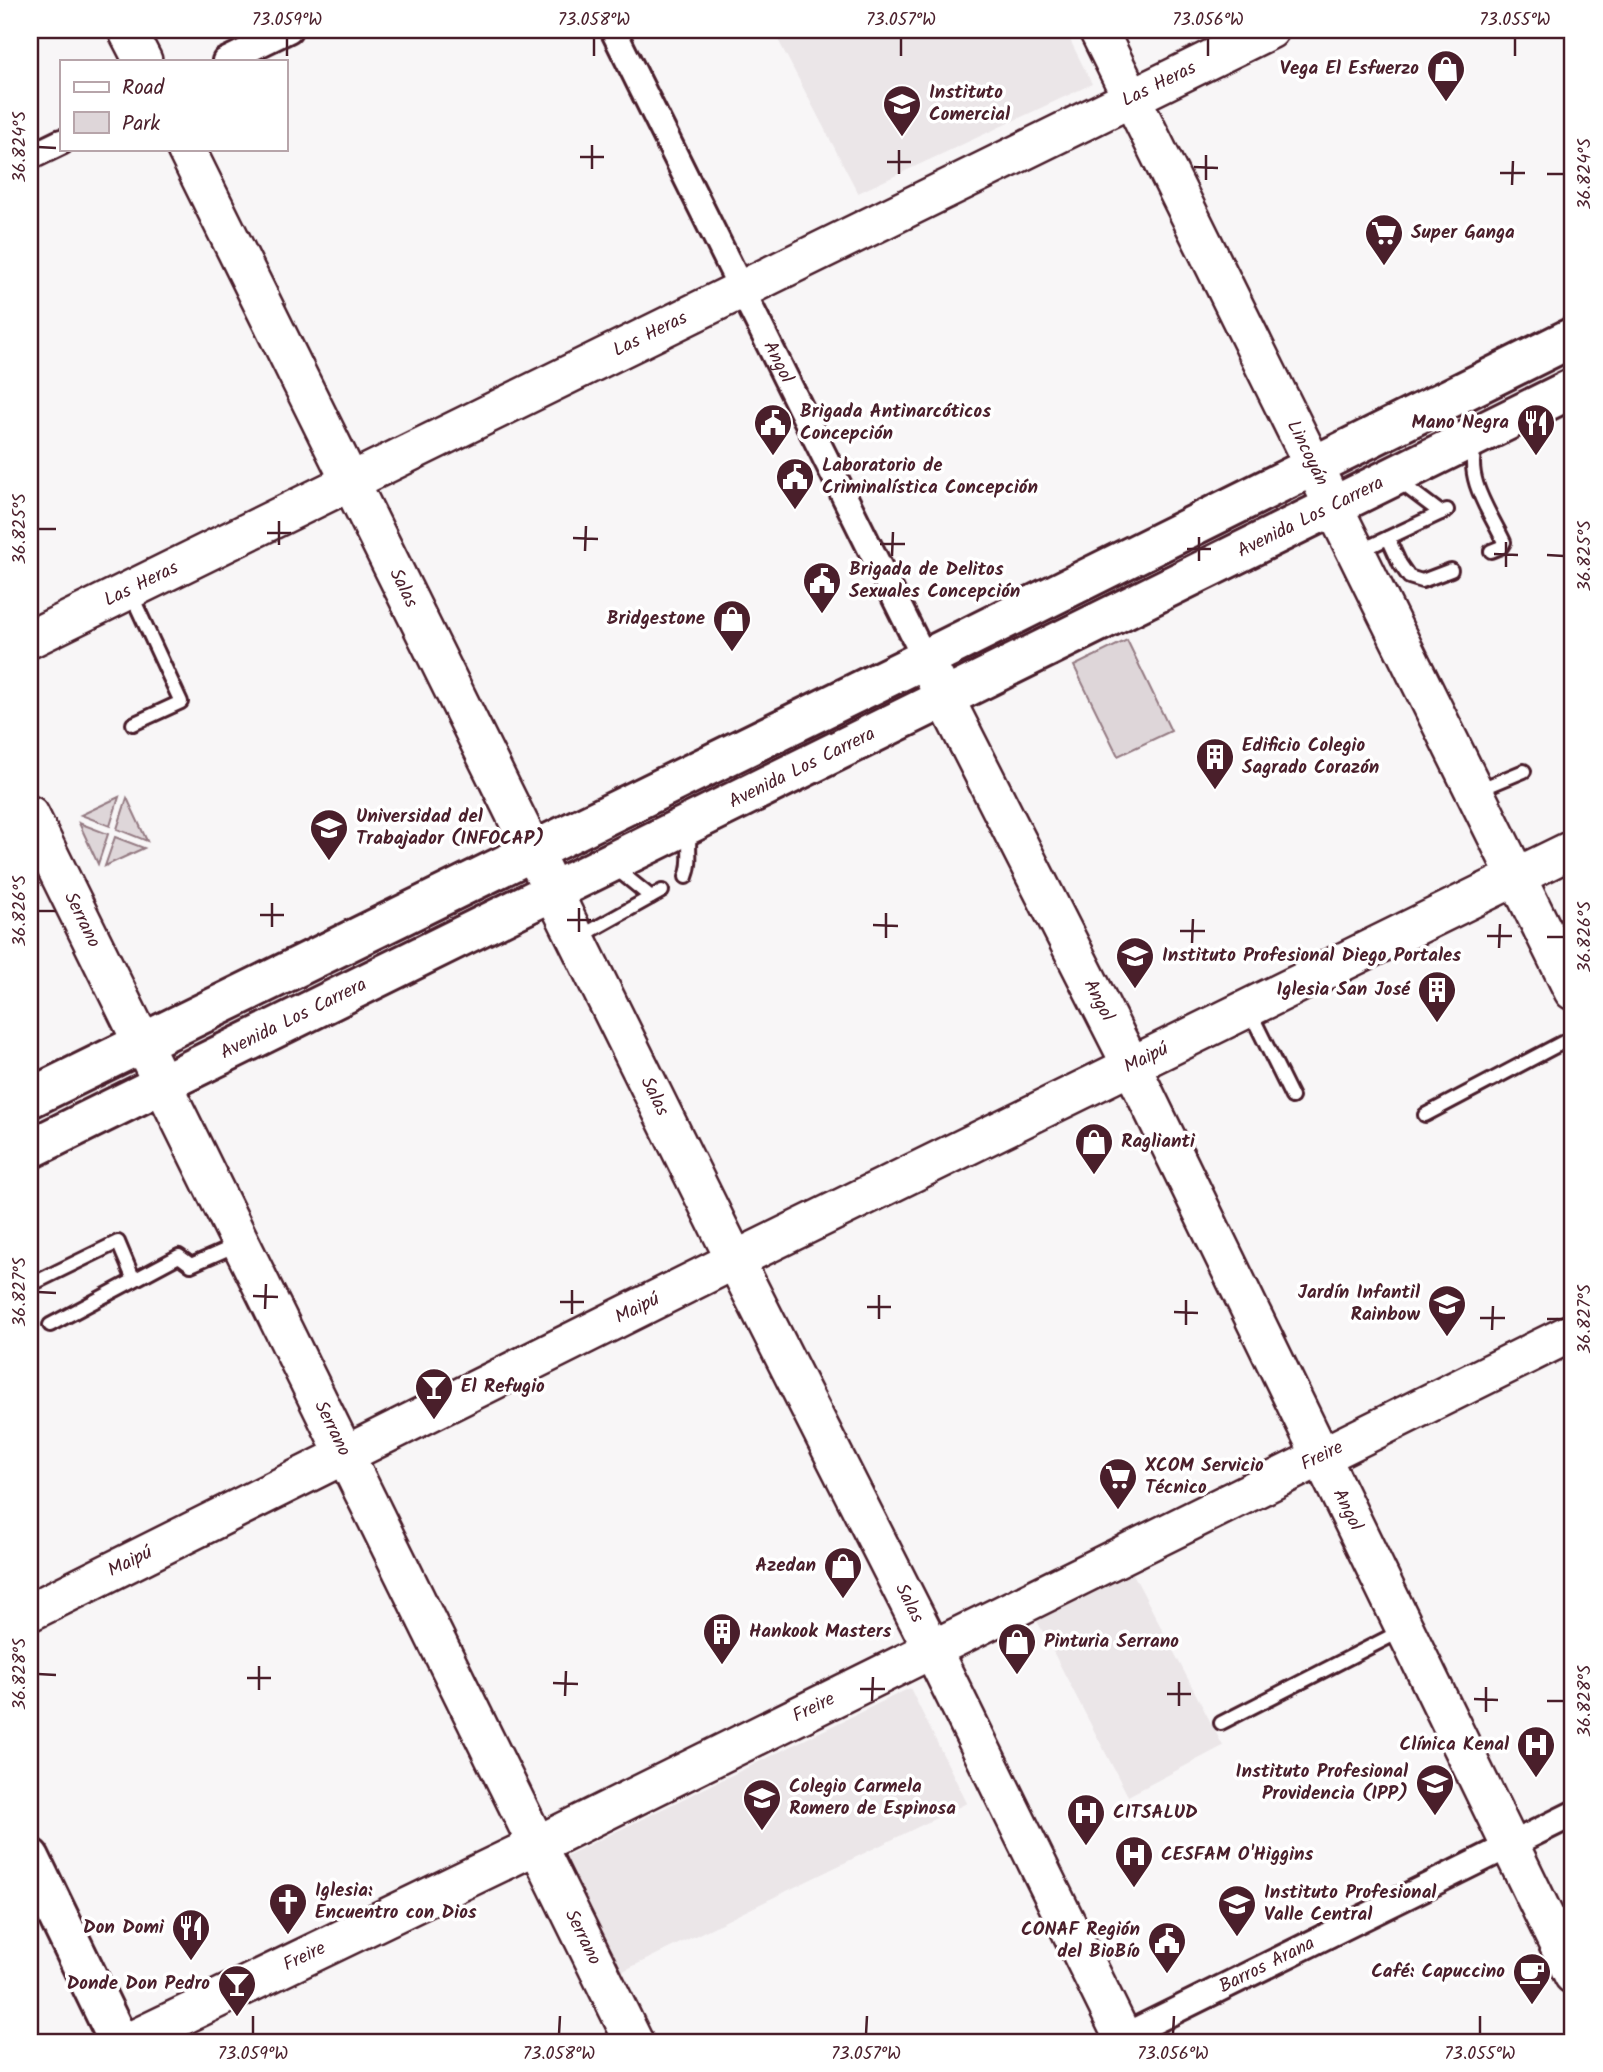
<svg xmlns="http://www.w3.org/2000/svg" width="1603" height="2072" viewBox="0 0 1603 2072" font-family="Kalam,sans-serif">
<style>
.built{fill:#ebe6e8}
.green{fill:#ded6d9;stroke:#947a82;stroke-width:2}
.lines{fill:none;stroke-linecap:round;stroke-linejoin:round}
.lane-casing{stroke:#4a1f2b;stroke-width:18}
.street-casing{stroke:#4a1f2b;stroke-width:30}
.secondary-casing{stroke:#4a1f2b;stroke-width:42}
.primary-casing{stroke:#4a1f2b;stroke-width:44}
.lane{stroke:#fff;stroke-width:12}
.street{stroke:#fff;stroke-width:24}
.secondary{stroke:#fff;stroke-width:37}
.primary{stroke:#fff;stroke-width:38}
.ticks{fill:none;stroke:#4a1f2b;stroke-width:2.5}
.labels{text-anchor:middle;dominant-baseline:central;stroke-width:7;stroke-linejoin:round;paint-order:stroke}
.poi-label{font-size:19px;font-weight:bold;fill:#4a1f2b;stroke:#fff;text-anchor:start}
.street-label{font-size:19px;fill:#4a1f2b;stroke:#fff}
.neatline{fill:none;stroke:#4a1f2b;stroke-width:2.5}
.ticks-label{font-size:18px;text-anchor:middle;fill:#4a1f2b}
</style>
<rect width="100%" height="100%" fill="#f8f6f7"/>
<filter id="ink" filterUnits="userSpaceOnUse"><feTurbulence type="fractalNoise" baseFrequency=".0143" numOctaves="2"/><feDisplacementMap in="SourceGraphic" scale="14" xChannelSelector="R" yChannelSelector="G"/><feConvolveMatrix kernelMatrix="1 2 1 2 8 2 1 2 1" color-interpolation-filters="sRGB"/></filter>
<g filter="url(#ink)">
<!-- built -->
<g class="built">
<path d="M773,30H1065L1092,84L858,193Z"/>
<path d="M1129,1566L1223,1746L1128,1796L1034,1615Z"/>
<path d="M910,1688L967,1803L615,1975L558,1860Z"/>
</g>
<!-- green -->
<g class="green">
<path d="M1127,640L1171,731L1118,756L1074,666Z"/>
<path d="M119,797L110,826L81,815Z"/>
<path d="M127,798L147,841L117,829Z"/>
<path d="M79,823L108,834L98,864Z"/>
<path d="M115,837L144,848L105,866Z"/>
</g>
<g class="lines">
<defs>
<g id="lane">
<path d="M1476,445C1464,478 1490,512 1504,542L1501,547L1491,551"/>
<path d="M1400,482L1441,513"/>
<path d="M1388,538L1400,564L1409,577L1422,581L1451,570"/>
<path d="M1360,551L1447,510"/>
<path d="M131,594L181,702L133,724"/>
<path d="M1476,791L1524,771"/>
<path d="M614,867L651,897"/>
<path d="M686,877C693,860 686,846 691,830"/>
<path d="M578,938L662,891"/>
<path d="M1250,1012L1292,1097"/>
<path d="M1425,1115L1573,1037"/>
<path d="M30,1285L118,1242L134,1280"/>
<path d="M50,1325L179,1256L191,1265L239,1244"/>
<path d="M1221,1723L1401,1631"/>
</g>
<g id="street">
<path id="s1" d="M613,30L925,659"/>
<path d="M225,61L289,30"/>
<path d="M30,157L61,142"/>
<path id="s2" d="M1112,2042L1573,1814"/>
</g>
<g id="secondary">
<path d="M127,30L143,61"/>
<path id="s3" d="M1098,30L1573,991"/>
<path id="s4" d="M186,149L735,1260L932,1649L1125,2042"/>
<path id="s5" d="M30,639L1270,30"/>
<path id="s6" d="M925,659L1132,1067L1573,1975"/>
<path id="s7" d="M30,815L634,2042"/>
<path id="s8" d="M30,1612L735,1260L1573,849"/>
<path id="s9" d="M128,2042L537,1845L1573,1332"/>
</g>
<g id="primary">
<path d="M30,1098L925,659L1573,337"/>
<path id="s10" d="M30,1149L1573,388"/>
<path d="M30,1858L119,2042"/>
</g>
</defs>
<!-- lane casing -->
<use href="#lane" class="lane-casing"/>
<!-- street casing -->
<use href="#street" class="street-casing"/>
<!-- secondary casing -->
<use href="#secondary" class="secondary-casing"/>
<!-- primary casing -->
<use href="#primary" class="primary-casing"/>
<!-- lane -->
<use href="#lane" class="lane"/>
<!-- street -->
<use href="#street" class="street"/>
<!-- secondary -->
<use href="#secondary" class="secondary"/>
<!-- primary -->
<use href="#primary" class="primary"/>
</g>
</g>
<!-- ticks -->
<path class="ticks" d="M287,56V38M594,56V38M901,56V38M1208,56V38M1515,56V38M38,147L56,148M580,157H604M887,162H911M1194,167L1218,168M592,169V145M1500,173H1525M899,174V150M1547,174H1564M1206,180V155M1512,185L1513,161M38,529H56M267,533H291M573,538L598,539M880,544H905M279,545V521M1187,549H1211M585,551L586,526M1494,554L1518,555M1547,555L1564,556M892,556L893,532M1199,561V537M1506,567V542M38,911H56M260,915H284M567,920H591M873,925L898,926M272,927V903M1180,931H1205M579,932V908M1487,936H1512M1547,937H1564M886,938V913M1192,943L1193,919M1499,948L1500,924M38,1292L56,1293M253,1296L278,1297M560,1302H584M867,1307H891M265,1309L266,1284M1174,1312L1198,1313M572,1314V1290M1480,1318H1505M879,1319V1295M1547,1319H1564M1186,1325V1300M1492,1330L1493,1306M38,1674L56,1675M247,1678H271M553,1683L578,1684M860,1689H885M259,1690V1666M1167,1694H1191M565,1696L566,1671M1474,1699L1498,1700M872,1701L873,1677M1547,1701H1564M1179,1706V1682M1486,1712V1687M253,2034V2016M559,2034L560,2016M866,2034L867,2016M1173,2034L1174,2016M1480,2034V2016"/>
<!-- icons -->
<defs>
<symbol id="shop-pin" viewBox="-11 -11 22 30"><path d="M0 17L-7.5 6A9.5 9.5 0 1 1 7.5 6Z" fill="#4a1f2b" stroke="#fff"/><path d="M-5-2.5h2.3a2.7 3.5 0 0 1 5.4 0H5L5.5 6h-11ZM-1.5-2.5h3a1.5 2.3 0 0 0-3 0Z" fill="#fff"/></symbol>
<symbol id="school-pin" viewBox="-11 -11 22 30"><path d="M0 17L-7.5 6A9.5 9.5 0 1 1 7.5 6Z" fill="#4a1f2b" stroke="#fff"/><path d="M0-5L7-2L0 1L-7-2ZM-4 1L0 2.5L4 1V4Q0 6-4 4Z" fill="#fff"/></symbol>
<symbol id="supermarket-pin" viewBox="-11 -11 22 30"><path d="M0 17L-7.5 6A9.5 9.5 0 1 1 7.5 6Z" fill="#4a1f2b" stroke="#fff"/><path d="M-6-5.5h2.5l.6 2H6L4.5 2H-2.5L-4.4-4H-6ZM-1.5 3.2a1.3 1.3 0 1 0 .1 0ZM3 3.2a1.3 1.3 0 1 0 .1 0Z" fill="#fff"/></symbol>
<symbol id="civic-pin" viewBox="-11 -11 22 30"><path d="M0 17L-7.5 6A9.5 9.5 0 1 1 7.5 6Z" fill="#4a1f2b" stroke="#fff"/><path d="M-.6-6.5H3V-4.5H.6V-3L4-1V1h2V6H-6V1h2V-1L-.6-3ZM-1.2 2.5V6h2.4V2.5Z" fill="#fff"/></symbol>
<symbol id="restaurant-pin" viewBox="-11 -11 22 30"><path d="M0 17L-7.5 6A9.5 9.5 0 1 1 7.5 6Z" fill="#4a1f2b" stroke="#fff"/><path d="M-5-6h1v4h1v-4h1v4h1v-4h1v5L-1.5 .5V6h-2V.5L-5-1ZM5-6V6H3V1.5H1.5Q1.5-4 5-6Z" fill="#fff"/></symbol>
<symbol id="building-pin" viewBox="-11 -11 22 30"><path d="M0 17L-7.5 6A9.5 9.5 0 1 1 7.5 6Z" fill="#4a1f2b" stroke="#fff"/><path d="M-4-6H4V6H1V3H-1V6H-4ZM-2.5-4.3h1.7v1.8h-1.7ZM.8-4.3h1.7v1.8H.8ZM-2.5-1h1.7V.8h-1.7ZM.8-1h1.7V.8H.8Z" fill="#fff"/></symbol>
<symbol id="bar-pin" viewBox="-11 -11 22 30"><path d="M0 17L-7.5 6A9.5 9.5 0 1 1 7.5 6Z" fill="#4a1f2b" stroke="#fff"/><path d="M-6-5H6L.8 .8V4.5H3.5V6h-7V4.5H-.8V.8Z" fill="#fff"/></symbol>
<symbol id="hospital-pin" viewBox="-11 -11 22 30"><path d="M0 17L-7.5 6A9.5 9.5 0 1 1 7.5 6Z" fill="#4a1f2b" stroke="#fff"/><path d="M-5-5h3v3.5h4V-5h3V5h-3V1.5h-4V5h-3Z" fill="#fff"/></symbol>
<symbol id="university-pin" viewBox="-11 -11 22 30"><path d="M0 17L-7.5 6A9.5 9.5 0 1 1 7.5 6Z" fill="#4a1f2b" stroke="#fff"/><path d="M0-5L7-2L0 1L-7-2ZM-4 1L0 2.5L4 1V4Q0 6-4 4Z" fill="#fff"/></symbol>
<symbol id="church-pin" viewBox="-11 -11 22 30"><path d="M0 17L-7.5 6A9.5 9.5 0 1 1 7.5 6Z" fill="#4a1f2b" stroke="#fff"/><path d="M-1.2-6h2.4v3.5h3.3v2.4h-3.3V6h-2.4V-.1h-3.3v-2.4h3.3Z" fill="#fff"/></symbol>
<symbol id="cafe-pin" viewBox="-11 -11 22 30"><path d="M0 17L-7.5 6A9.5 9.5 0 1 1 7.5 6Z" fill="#4a1f2b" stroke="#fff"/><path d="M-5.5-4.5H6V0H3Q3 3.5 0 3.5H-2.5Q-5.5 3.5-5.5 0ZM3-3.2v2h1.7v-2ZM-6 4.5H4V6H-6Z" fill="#fff"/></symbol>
</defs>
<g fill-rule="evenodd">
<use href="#shop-pin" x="1424" y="47" width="44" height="60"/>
<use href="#school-pin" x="880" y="82" width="44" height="60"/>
<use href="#supermarket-pin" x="1362" y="211" width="44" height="60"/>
<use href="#civic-pin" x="751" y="401" width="44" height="60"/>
<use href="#restaurant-pin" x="1514" y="401" width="44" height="60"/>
<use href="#civic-pin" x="773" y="455" width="44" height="60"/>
<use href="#civic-pin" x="800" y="559" width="44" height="60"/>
<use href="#shop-pin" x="710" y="597" width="44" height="60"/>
<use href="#building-pin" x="1193" y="735" width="44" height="60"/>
<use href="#school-pin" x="307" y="806" width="44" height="60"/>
<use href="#school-pin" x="1113" y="934" width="44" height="60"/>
<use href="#building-pin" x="1415" y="968" width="44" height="60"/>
<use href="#shop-pin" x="1072" y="1120" width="44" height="60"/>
<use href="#school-pin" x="1425" y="1282" width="44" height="60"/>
<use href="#bar-pin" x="412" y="1365" width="44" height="60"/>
<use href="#supermarket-pin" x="1096" y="1455" width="44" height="60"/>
<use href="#shop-pin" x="821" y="1544" width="44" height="60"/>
<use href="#building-pin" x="700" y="1610" width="44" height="60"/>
<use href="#shop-pin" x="995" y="1620" width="44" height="60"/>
<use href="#hospital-pin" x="1514" y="1723" width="44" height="60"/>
<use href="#university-pin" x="1413" y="1761" width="44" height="60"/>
<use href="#school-pin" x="740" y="1776" width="44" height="60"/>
<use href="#hospital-pin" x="1064" y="1791" width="44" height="60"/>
<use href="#hospital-pin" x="1112" y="1833" width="44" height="60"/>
<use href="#church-pin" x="266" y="1880" width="44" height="60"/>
<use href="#university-pin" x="1215" y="1882" width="44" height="60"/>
<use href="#restaurant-pin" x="169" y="1906" width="44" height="60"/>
<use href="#civic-pin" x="1145" y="1919" width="44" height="60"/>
<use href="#cafe-pin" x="1510" y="1950" width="44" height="60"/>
<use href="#bar-pin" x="215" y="1962" width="44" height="60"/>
</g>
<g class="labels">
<!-- poi labels -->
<g class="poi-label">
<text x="1419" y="69" text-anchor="end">Vega El Esfuerzo</text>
<text x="929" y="93">Instituto<tspan x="929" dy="22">Comercial</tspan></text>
<text x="1411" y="233">Super Ganga</text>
<text x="800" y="412">Brigada Antinarcóticos<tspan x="800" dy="22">Concepción</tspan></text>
<text x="1509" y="423" text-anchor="end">Mano Negra</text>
<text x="822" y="466">Laboratorio de<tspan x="822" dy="22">Criminalística Concepción</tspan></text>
<text x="849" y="570">Brigada de Delitos<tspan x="849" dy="22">Sexuales Concepción</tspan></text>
<text x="705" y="619" text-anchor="end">Bridgestone</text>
<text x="1242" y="746">Edificio Colegio<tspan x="1242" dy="22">Sagrado Corazón</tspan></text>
<text x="356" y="817">Universidad del<tspan x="356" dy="22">Trabajador (INFOCAP)</tspan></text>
<text x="1162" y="956">Instituto Profesional Diego Portales</text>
<text x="1410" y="990" text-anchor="end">Iglesia San José</text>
<text x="1121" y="1142">Raglianti</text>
<text x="1420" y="1293" text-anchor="end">Jardín Infantil<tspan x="1420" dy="22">Rainbow</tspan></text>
<text x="461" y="1387">El Refugio</text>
<text x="1145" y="1466">XCOM Servicio<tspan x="1145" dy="22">Técnico</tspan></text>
<text x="816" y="1566" text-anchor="end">Azedan</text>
<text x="749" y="1632">Hankook Masters</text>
<text x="1044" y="1642">Pinturia Serrano</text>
<text x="1509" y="1745" text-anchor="end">Clínica Kenal</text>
<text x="1408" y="1772" text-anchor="end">Instituto Profesional<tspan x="1408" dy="22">Providencia (IPP)</tspan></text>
<text x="789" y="1787">Colegio Carmela<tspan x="789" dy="22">Romero de Espinosa</tspan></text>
<text x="1113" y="1813">CITSALUD</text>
<text x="1161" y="1855">CESFAM O'Higgins</text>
<text x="315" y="1891">Iglesia:<tspan x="315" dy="22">Encuentro con Dios</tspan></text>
<text x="1264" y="1893">Instituto Profesional<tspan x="1264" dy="22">Valle Central</tspan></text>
<text x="164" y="1928" text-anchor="end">Don Domi</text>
<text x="1140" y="1930" text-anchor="end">CONAF Región<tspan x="1140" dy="22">del BioBío</tspan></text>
<text x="1505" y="1972" text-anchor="end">Café: Capuccino</text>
<text x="210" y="1984" text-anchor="end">Donde Don Pedro</text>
</g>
<!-- street labels -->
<g class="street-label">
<text stroke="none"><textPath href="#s5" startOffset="1258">Las Heras</textPath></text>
<text stroke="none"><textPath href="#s5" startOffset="691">Las Heras</textPath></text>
<text stroke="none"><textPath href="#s1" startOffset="371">Angol</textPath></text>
<text stroke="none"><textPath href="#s3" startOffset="472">Lincoyán</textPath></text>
<text stroke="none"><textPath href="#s10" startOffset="1428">Avenida Los Carrera</textPath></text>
<text stroke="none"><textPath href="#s5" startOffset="124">Las Heras</textPath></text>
<text stroke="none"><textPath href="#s4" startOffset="490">Salas</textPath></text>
<text stroke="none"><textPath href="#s10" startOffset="861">Avenida Los Carrera</textPath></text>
<text stroke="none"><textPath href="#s7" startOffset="117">Serrano</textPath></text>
<text stroke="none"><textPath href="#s6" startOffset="383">Angol</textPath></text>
<text stroke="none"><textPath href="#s10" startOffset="294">Avenida Los Carrera</textPath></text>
<text stroke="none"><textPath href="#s8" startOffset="1246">Maipú</textPath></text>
<text stroke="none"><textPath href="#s4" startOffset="1057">Salas</textPath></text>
<text stroke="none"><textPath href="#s8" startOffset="679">Maipú</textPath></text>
<text stroke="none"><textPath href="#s7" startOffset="684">Serrano</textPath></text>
<text stroke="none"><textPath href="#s9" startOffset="1330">Freire</textPath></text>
<text stroke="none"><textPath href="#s6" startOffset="950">Angol</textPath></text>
<text stroke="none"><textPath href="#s8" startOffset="112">Maipú</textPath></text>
<text stroke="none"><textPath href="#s4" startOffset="1624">Salas</textPath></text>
<text stroke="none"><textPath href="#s9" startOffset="763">Freire</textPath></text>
<text stroke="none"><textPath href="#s7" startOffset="1251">Serrano</textPath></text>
<text stroke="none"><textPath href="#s9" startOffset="196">Freire</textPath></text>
<text stroke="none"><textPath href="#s2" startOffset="173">Barros Arana</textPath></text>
</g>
</g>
<!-- margin -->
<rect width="1603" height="2072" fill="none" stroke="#fff" stroke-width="77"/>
<!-- legend -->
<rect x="60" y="60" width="228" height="91" fill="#ffffff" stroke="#b7a5aa" stroke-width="2"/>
<rect x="74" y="82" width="35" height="10" fill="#ffffff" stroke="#b7a5aa" stroke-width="2"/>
<text x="122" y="94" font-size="21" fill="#4a1f2b">Road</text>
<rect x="74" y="112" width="35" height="21" fill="#ded6d9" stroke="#b7a5aa" stroke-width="2"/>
<text x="122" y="130" font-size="21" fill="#4a1f2b">Park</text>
<rect x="38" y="38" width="1526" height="1996" class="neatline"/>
<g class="ticks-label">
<text x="287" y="25">73.059°W</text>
<text x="594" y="25">73.058°W</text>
<text x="901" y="25">73.057°W</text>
<text x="1208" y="25">73.056°W</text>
<text x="1515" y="25">73.055°W</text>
<text transform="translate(19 147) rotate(-90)" y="6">36.824°S</text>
<text transform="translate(1584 174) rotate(-90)" y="6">36.824°S</text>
<text transform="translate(19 529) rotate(-90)" y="6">36.825°S</text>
<text transform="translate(1584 556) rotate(-90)" y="6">36.825°S</text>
<text transform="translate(19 911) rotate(-90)" y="6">36.826°S</text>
<text transform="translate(1584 937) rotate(-90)" y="6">36.826°S</text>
<text transform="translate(19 1292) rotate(-90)" y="6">36.827°S</text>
<text transform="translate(1584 1319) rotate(-90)" y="6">36.827°S</text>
<text transform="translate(19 1674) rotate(-90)" y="6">36.828°S</text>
<text transform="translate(1584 1701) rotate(-90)" y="6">36.828°S</text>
<text x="253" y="2059">73.059°W</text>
<text x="559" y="2059">73.058°W</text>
<text x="866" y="2059">73.057°W</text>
<text x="1173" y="2059">73.056°W</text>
<text x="1480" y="2059">73.055°W</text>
</g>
</svg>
